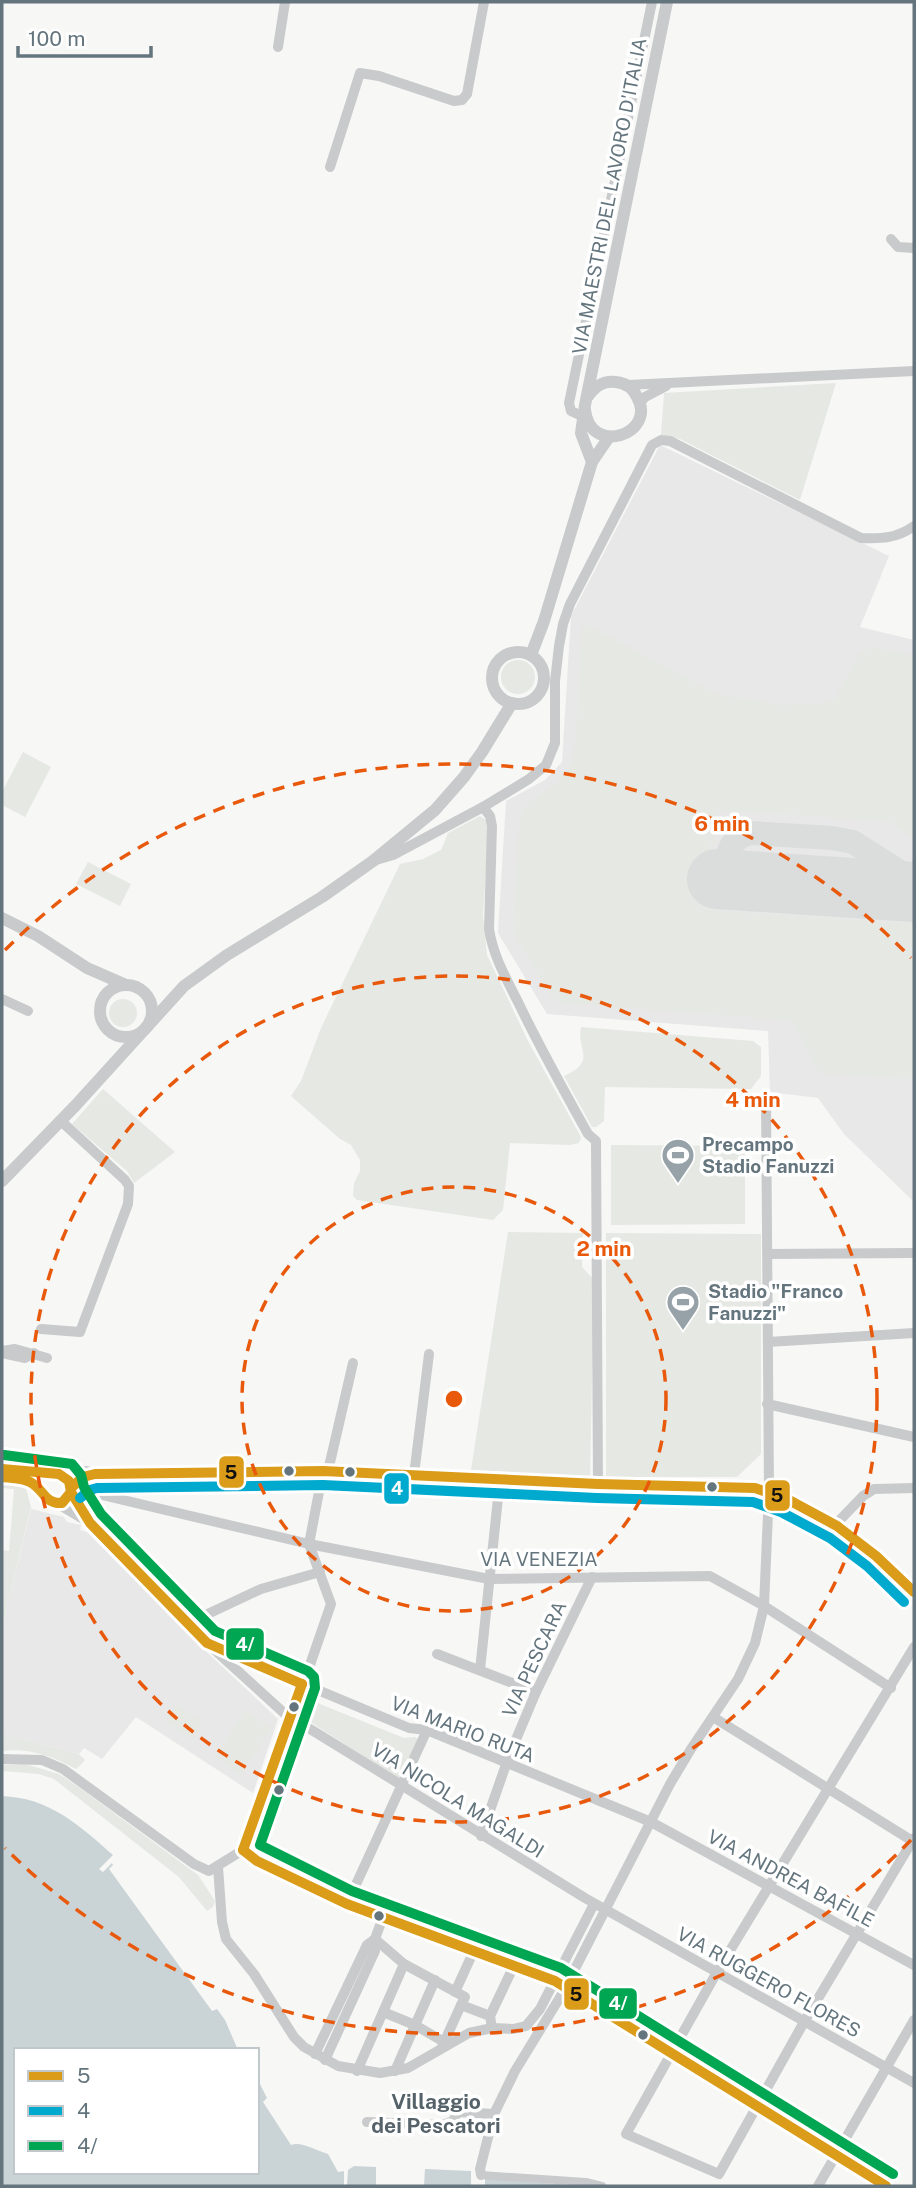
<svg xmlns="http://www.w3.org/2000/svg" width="916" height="2188" viewBox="0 0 916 2188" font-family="'Public Sans',sans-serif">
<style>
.built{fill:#e7e8e7}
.green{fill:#e6e8e3}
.water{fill:#cad3d5}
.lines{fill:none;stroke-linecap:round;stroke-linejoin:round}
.taxiway{stroke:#dbdcdc;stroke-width:24}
.runway{stroke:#dbdcdc;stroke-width:60}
.pedestrian{stroke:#c9cacb;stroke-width:8}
.minor{stroke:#c9cacb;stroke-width:10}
.tertiary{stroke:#c9cacb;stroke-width:12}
.minor-bridge{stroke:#c9cacb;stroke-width:10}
.bus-1-casing{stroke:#fff;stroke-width:16}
.bus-2-casing{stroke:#fff;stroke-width:16}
.bus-3-casing{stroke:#fff;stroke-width:16}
.bus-1{stroke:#da9c19;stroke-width:10}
.bus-2{stroke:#00a9ce;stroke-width:10}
.bus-3{stroke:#00a651;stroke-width:10}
.ring{fill:none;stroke:#e8590c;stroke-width:3.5;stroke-dasharray:12 9}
.bus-dot{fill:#64757e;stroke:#fff;stroke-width:2.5}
.labels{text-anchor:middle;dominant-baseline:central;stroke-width:7;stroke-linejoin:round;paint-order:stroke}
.street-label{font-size:19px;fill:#64757e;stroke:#fff}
.poi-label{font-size:19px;font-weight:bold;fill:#64757e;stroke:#fff;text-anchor:start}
.neighbourhood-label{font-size:21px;font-weight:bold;fill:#56626a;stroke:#fff}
.centre{fill:#e8590c;stroke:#fff;stroke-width:3.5}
.ring-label{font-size:21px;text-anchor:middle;font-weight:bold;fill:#e8590c;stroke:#fff;stroke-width:7;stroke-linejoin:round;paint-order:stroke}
.line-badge{stroke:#fff;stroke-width:2.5}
.badge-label{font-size:19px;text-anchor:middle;font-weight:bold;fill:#fff}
.pale-badge-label{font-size:19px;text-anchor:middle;font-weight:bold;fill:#111}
</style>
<rect width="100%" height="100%" fill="#f7f7f6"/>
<!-- built -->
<g class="built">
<path d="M660,445L889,556L860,627L914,640V1202L844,1134L818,1098L770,1092L768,1031L547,1014L498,933L506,801L545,780L562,762L571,616Z"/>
<path d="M31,1509L64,1517L67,1522L81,1525L80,1530L87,1532L196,1642L278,1719L253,1793L136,1717L102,1759L84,1748L79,1754L2,1734V1628Z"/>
</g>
<!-- green -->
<g class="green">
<path d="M836,383L800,500L680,439L661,435L664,393Z"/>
<path d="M583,623L716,694L778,705L823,704L835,699L860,654L870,647L914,656V839L889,821L718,810L715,844H709L703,910L914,924V1079L819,1073L792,1020L561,1003L551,996L515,935L513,928L520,817L528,803L556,784L574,761Z"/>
<circle cx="518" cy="677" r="17"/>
<path d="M23,752L51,767L25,817L2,805V792Z"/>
<path d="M480,816L486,820L489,827L483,915L487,955L528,1041L581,1137L579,1143L570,1145L510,1143L503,1210L493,1220L357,1200L353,1196L354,1183L360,1171V1160L351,1145L340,1139L291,1096L301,1081L321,1028L400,864L423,859L441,850L448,833Z"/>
<path d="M88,862L131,884L120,906L76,884Z"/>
<circle cx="123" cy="1013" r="14"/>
<path d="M581,1027L753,1041L761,1047V1076L751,1089L605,1087L604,1121L596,1127H592L564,1076C598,1061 576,1050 581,1027Z"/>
<path d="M103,1089L175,1152L134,1183L127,1171L72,1124Z"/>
<path d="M611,1145L745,1146V1224L611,1225Z"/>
<path d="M508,1232L583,1233L582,1267L594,1280L590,1477L471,1470Z"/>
<path d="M606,1233L761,1234V1454L737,1477H606Z"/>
<path d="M2,1483L25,1485L31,1507L2,1628V1550L9,1551L14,1489L2,1488Z"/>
<path d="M310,1693L320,1704L404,1738L415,1737L418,1739L399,1779L301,1716Z"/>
<path d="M176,1705L202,1722L192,1739L166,1722Z"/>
<path d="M245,1711L271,1728L241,1774L215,1757Z"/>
<path d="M2,1734L79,1754L85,1760L76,1769C52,1756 29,1748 2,1751Z"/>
<path d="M25,1764L59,1774L80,1788L198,1875L215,1901L213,1907L207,1911L179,1877L54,1779L39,1774L2,1771V1765Z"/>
</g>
<!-- water -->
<g class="water">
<path d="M2,1796C50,1798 79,1825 113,1855L99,1869L103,1872L112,1863L113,1865L109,1869L212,2011L217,2009L225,2020L238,2050H16V2172H257V2078L267,2098L263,2102L291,2145C301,2141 317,2151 328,2154L338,2172L344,2171V2185H347L348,2170L354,2166L376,2167V2186H2Z"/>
<path d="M425,2169L471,2171V2186H424Z"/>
<path d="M485,2178L583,2186H485Z"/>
</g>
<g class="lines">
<!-- taxiway -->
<path class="taxiway" d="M748,881C722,869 721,841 751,833L832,838L853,842L914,881"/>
<!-- runway -->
<path class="runway" d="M717,879L914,892"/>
<!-- pedestrian -->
<path class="pedestrian" d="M481,2175L586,2182L602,2186"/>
<!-- minor -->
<g class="minor">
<path d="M278,47L285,2"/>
<path d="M330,167L360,73L379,76L454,101L462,100L467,94L484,2"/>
<path d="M891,239L898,247L914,248"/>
<path d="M628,385L914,371"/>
<path d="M640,403L645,397L666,386"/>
<path d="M584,417L571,411L569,403L652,2"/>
<path d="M483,807L490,816L492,826L489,929C493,956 507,980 519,1004C540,1048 564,1091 588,1134L596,1141L598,1484"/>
<path d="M376,860L393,855L483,807L529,779L546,765L555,743V681L559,646L563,624L570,604L652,445L661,440L670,441L861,538C882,539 897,538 914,526"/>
<path d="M2,999L28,1011"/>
<path d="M768,1254L911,1253"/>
<path d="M41,1329L80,1332L128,1204L129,1186L125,1180L61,1121"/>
<path d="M768,1342L914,1333"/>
<path d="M2,1351L15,1349L47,1358"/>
<path d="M2,1353L25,1358L34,1353"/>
<path d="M767,1404L914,1437"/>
<path d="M328,1471L353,1363"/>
<path d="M414,1475L429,1354"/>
<path d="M58,1504L90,1523L207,1643L284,1713L585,1898L914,2083"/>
<path d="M87,1518L71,1492L81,1490L309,1544L489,1579L710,1576L764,1606L891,1688"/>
<path d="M836,1524L863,1496L874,1489L914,1488"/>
<path d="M309,1544L323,1471"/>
<path d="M190,1626L197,1619L261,1589L320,1572"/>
<path d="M212,1646L409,1728L427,1730L651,1822L914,1965"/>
<path d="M914,1647L717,1972L626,2134L719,2174L804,2022L914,1838"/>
<path d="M437,1654L536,1692"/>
<path d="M480,1670L500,1479"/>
<path d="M713,1717L914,1842"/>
<path d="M2,1759L42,1760L63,1769L194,1864L209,1871L243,1850L292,1717L331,1604L309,1544"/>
<path d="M481,1836L509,1756L536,1692L592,1577"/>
<path d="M243,1850L257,1861L347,1904L555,1981"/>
<path d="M218,1867L222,1922L226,1939L254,1974L294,2037L304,2047L338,2066L380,2073L408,2068L469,2033L492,2028L513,2029L526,2026L540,2009L594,1904"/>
<path d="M347,1904L427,1730"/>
<path d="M375,1939L404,1964L465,1997L461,2005"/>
<path d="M574,1991L886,2186"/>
<path d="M455,1992L471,1957"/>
<path d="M383,2012L404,1964"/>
<path d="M490,2016L510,1974"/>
<path d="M442,2047L461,2005L490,2016L492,2028"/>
<path d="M315,2054L367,1945L375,1939"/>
<path d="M325,2060L375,1951V1939L383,1917"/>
<path d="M357,2071L383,2012L415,2025L444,2042"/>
<path d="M395,2071L435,1980"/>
<path d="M367,2122L443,2125L453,2121L458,2112L494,2114"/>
<path d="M481,2175L480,2169L494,2114L515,2071L562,1994L670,1784L691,1749L738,1679L755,1643L764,1606L769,1491L766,1099"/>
<path d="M818,2186L914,2020"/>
</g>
<!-- tertiary -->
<g class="tertiary">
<path d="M585,410C590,457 658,434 637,397C633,388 625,383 616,382C603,380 595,387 588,396"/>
<path d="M592,462L609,437"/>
<circle cx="518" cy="678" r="26"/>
<path d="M531,655L544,621L592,462L581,433L585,405L667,2"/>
<path d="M2,918L38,936L87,968L126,985"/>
<circle cx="126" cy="1011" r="26"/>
<path d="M2,1181L76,1105L184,986L227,955L322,897L373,861L435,810L464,777L482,752L512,703"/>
<path d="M2,1469L59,1474L69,1481L71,1492L62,1503C44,1506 44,1490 31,1482C22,1478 11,1478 2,1477"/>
<path d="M64,1476L85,1472L95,1474L323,1471L598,1484L755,1488C773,1491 789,1500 806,1508C852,1532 878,1556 914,1592"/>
</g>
<!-- minor-bridge -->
<path class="minor-bridge" d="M555,1981L574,1991"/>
<defs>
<g id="bus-1">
<path d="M2,1469L59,1474L69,1481L71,1492L62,1503C44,1504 44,1489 30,1482C22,1478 11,1478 2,1477"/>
<path d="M71,1492V1488L83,1477L95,1474L323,1471L598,1484L755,1488L787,1499L837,1526L876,1556L914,1592"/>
<path d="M71,1492L90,1523L207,1643L302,1684"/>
<path d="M243,1850L257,1861L347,1904L555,1981L886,2186"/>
<path d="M243,1850L302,1684"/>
</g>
<path id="bus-2" d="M80,1498L90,1490L97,1488L323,1485L597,1498L753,1502L781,1512L830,1538L867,1566L904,1602"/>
<path id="bus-3" d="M4,1455L72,1464L81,1475L84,1487L101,1514L215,1631L308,1671L314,1677L315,1688L260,1845L352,1891L561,1968L893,2174"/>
</defs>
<!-- bus-1 casing -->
<use href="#bus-1" class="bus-1-casing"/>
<!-- bus-2 casing -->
<use href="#bus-2" class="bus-2-casing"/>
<!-- bus-3 casing -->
<use href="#bus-3" class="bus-3-casing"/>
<!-- bus-1 -->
<use href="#bus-1" class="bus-1"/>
<!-- bus-2 -->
<use href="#bus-2" class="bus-2"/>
<!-- bus-3 -->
<use href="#bus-3" class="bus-3"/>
</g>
<!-- distance rings -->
<g class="ring">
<circle cx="454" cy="1399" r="212"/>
<circle cx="454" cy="1399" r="423"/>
<path d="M911 1840A635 635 0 0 1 5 1848M5 950A635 635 0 0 1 911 958"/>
</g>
<!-- icons -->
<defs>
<symbol id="stadium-pin" viewBox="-11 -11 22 30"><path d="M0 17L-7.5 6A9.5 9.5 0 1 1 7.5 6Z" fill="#97a2a8" stroke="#fff"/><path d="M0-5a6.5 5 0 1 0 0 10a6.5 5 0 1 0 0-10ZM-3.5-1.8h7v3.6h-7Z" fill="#fff"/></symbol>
</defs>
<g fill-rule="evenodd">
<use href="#stadium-pin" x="659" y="1136" width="38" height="52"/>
<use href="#stadium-pin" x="664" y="1283" width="38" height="52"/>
</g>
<!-- markers -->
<g class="bus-dot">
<circle cx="289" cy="1471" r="6"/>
<circle cx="350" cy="1472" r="6"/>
<circle cx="712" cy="1487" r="6"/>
<circle cx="294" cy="1707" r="6"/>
<circle cx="279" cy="1790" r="6"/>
<circle cx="379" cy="1916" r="6"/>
<circle cx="643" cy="2035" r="6"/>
</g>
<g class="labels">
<!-- street labels -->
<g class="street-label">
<text transform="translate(609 196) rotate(-79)">VIA MAESTRI DEL LAVORO D'ITALIA</text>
<text x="539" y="1559">VIA VENEZIA</text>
<text transform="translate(534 1659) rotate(-65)">VIA PESCARA</text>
<text transform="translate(463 1729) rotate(21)">VIA MARIO RUTA</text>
<text transform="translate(458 1800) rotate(32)">VIA NICOLA MAGALDI</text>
<text transform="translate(791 1878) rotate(28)">VIA ANDREA BAFILE</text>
<text transform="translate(769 1982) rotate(29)">VIA RUGGERO FLORES</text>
</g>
<!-- poi labels -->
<g class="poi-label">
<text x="702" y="1144">Precampo<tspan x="702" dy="22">Stadio Fanuzzi</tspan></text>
<text x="708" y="1291">Stadio "Franco<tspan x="708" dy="22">Fanuzzi"</tspan></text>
</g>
<!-- neighbourhood labels -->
<g class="neighbourhood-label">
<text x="436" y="2101">Villaggio<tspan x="436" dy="24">dei Pescatori</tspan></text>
</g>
</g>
<circle cx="454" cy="1399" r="10" class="centre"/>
<g class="ring-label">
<text x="722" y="831">6 min</text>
<text x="753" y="1107">4 min</text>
<text x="604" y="1256">2 min</text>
</g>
<g class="line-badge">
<rect x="218" y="1455" width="27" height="34" rx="7" fill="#da9c19"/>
<rect x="383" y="1472" width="27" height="33" rx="7" fill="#00a9ce"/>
<rect x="764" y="1479" width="27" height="33" rx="7" fill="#da9c19"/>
<rect x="225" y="1627" width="40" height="34" rx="7" fill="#00a651"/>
<rect x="563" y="1977" width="27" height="34" rx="7" fill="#da9c19"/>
<rect x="598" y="1987" width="40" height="33" rx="7" fill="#00a651"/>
</g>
<g class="badge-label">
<text x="397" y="1495">4</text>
<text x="245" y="1651">4/</text>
<text x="618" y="2010">4/</text>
</g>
<g class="pale-badge-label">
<text x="231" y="1479">5</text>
<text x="777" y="1502">5</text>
<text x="576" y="2001">5</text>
</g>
<!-- border -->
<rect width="916" height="2188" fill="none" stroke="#64757e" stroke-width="7"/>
<!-- legend -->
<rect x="14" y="2048" width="245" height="126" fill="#ffffff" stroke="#c1c8cb" stroke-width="2"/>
<rect x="28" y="2071" width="35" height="10" fill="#da9c19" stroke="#c1c8cb" stroke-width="2"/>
<text x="77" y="2083" font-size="21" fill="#64757e">5</text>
<rect x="28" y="2106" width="35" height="10" fill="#00a9ce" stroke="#c1c8cb" stroke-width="2"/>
<text x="77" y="2118" font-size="21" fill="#64757e">4</text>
<rect x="28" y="2141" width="35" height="10" fill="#00a651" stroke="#c1c8cb" stroke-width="2"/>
<text x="77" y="2153" font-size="21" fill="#64757e">4/</text>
<!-- scale -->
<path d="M18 46v10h133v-10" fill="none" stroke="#64757e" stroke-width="3.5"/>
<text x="28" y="46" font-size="21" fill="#64757e" stroke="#ffffff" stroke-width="5" paint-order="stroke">100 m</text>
</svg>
